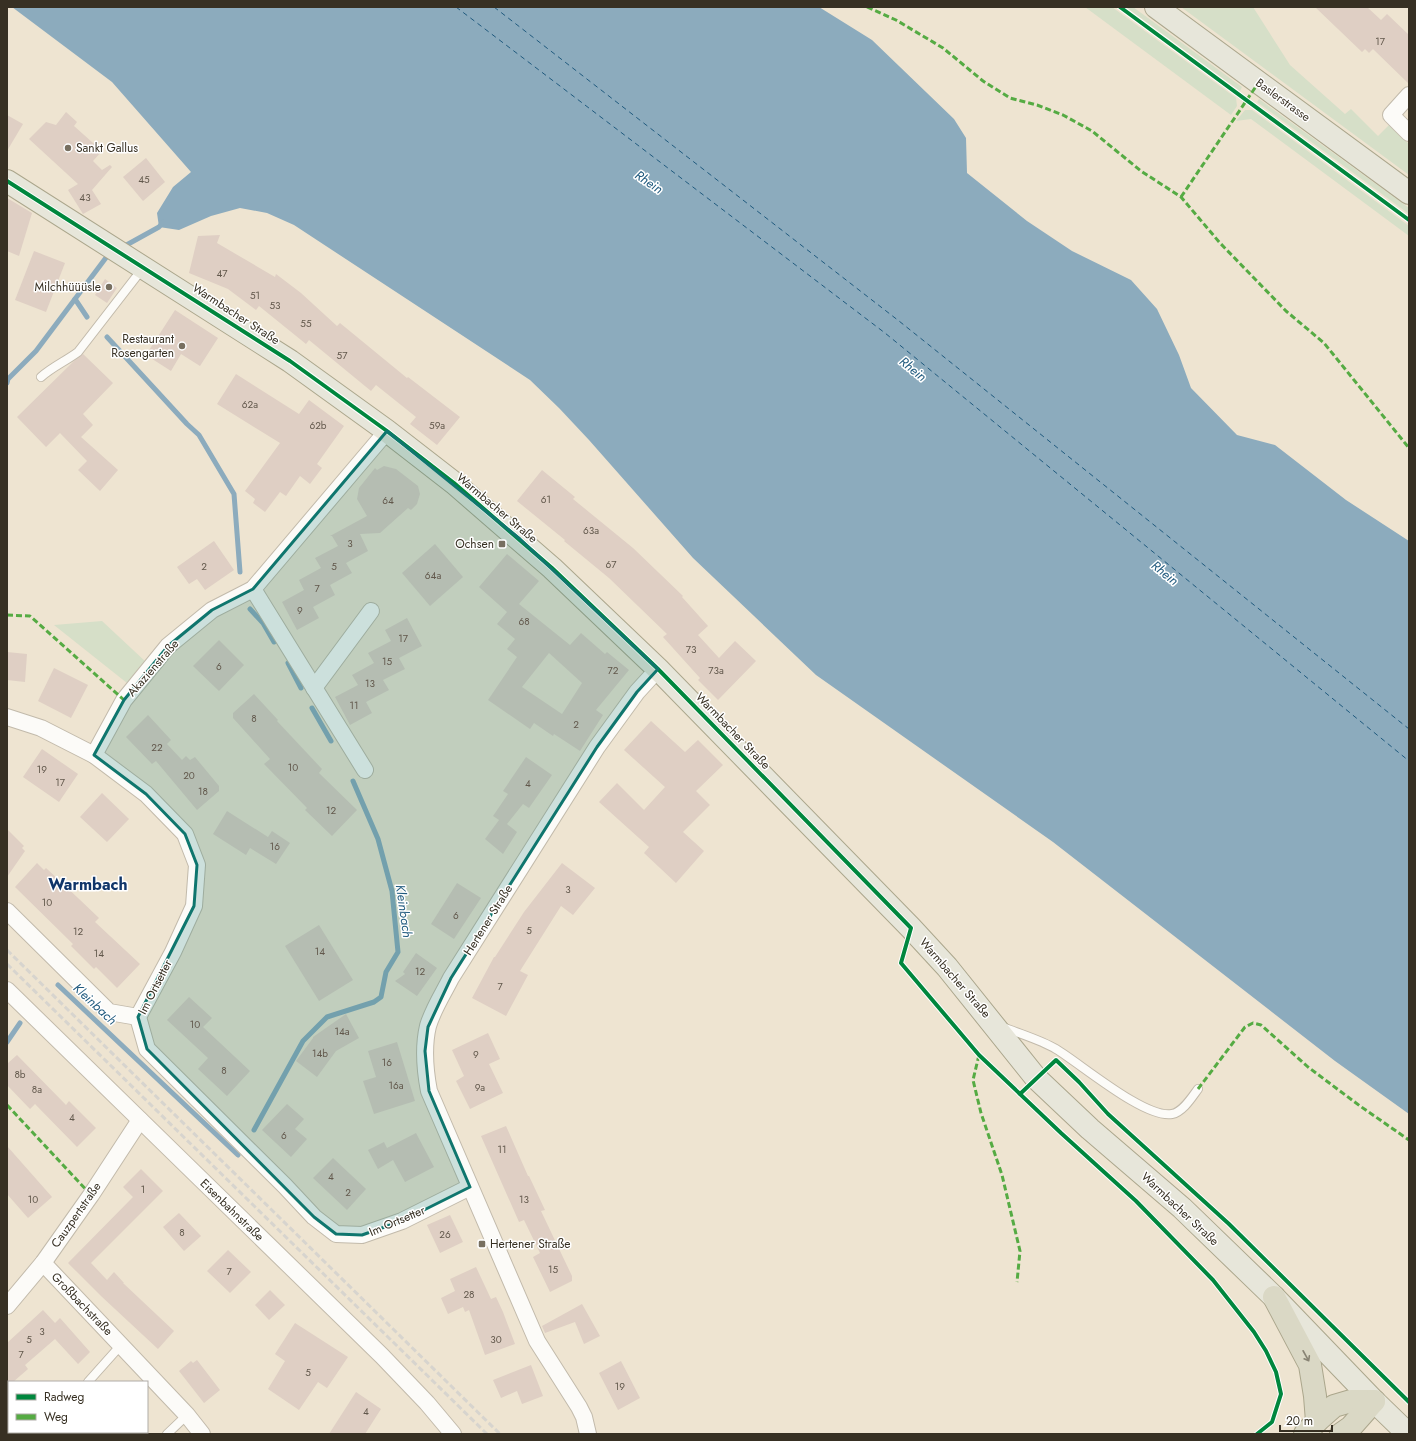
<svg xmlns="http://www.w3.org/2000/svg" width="1416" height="1441" viewBox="0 0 1416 1441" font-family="Jost,sans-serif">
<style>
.green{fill:#d6dfc8}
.water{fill:#8cabbd}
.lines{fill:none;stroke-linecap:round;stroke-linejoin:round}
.stream{stroke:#8cabbd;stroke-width:5}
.ferry{stroke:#205a7e;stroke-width:1;stroke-dasharray:5 4;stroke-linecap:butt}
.building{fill:#dfcfc4;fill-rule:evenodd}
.service-casing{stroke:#c2baab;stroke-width:10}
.minor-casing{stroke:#c2baab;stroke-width:18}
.primary-casing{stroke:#aba68c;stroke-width:24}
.motorway-casing{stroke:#aba68c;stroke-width:24}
.service{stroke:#fcfbf8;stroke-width:8}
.minor{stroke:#fcfbf8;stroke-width:16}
.primary{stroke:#e7e6da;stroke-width:22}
.motorway{stroke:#dad8c5;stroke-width:22}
.rail{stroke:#d7d4ce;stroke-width:3;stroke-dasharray:6 3;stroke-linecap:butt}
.quiet{stroke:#55ab43;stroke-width:3;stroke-dasharray:6 3;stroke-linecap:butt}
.cycleway-casing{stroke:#fff;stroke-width:6}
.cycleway{stroke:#00873e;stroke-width:4}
.oneway{stroke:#888474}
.marked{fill:#0f766e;fill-opacity:0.2;stroke:#0f766e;stroke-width:3;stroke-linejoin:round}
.poi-dot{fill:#776f60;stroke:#fff;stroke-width:1.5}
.labels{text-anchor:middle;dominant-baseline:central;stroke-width:3;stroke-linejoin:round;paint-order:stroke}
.number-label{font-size:10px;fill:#62584c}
.street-label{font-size:12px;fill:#373023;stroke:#fff}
.poi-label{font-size:12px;fill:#373023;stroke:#fff;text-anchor:end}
.water-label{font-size:13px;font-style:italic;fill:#205a7e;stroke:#fff}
.district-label{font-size:16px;font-weight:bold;fill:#103569;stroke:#fff}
</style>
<rect width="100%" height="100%" fill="#eee4d1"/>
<!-- green -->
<g class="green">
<path d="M1085,7H1112L1236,98L1237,106L1231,115Z"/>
<path d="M1126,7H1133L1242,87L1240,91Z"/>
<path d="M1181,7H1253L1290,65L1345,114L1351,109L1378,136L1389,125L1409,144V175Z"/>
<path d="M1259,99L1409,208V214L1257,102Z"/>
<path d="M1245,110H1252L1409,226V236L1251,119L1236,121Z"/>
<path d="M102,621L147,663L127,683L54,625Z"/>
</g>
<!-- water -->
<path class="water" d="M12,7H819L872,40L954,119L966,138L967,173L1027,221L1072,251L1131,280L1157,309L1179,355L1191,388L1237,435L1275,445L1346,500L1409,541V1114L1335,1061L1053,842L816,675L693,558L589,440L559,408L530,380L294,225L267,213L240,208L211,216L179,230L159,227L157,213L173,187L191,172L112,82Z"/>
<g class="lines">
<!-- stream -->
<g class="stream">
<path d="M121,248L159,227L163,222"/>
<path d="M75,299L87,317"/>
<path d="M107,337L187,424L199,435L234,494L240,572"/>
<path d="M7,383L8,379L36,351L108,255L111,253"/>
<path d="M250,609L263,623L274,642"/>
<path d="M288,663L301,688"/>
<path d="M312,708L331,741"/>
<path d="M58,985L238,1155"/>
<path d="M7,1042L20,1023"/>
<path d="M254,1130L303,1041L327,1017L374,1002L381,997L386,972L398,952L392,891L378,839L353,781"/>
</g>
<!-- ferry -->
<g class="ferry">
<path d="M456,7L885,333L1409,761"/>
<path d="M494,7L899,321L1409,729"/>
</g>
</g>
<!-- building -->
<g class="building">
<path d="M1315,7H1367L1381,20L1387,14L1409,35V84L1373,49L1369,53L1365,49L1362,52Z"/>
<path d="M66,112L77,122L74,126L102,151L93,161L102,170L110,165L112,167L92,190L101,204L83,214L68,190L78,184L29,139L46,122L56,125Z"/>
<path d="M7,115L23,124L7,151Z"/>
<path d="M146,158L165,182L143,201L123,177Z"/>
<path d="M7,198L32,213L19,256L7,251Z"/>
<path d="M220,235L217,243L275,277L276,274L301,293L337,326L340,323L407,378L408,377L460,417L437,445L410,424L416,417L376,385L371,391L309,340L306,344L259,306L256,310L228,289L189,273L198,236Z"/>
<path d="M34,251L65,263L46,312L15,300Z"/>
<path d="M105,279L117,288L107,303L95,295Z"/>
<path d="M175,310L218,338L200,366L181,354L171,371L146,355Z"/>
<path d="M83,354L113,383L83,414L93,425L81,437L118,470L100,491L78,470L87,461L60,433L46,447L17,417L74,361Z"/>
<path d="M236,374L299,414L309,400L344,426L317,464L322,468L310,484L300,476L286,496L280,492L265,512L253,503L255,499L245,491L280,443L217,404Z"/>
<path d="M384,466L396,469L418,486L420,494L417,504L411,510L408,508L380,533L360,534L368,551L346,563L352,573L330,585L335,595L313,607L319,618L297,630L282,602L304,590L299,580L321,568L315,558L338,546L332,536H330L367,516L357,499L359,488L375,468L377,470Z"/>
<path d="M542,470L575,497L573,499L633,548L683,596L682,597L708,626L698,635L719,658L735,641L756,661L718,700L698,680L700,678L663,637L667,634L609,578L564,541L565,540L517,501Z"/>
<path d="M214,541L234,570L205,590L197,579L189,584L177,567Z"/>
<path d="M435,544L463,577L430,606L402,573Z"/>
<path d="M507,554L539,581L519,604L570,645L581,633L605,654L607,652L629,670L596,710L603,715L580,751L554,734L553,736L534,723L530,729L488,700L517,657L507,649L515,639L497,624L507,612L479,587ZM549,653L582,683L562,714L522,687Z"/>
<path d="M407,618L422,646L399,658L405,669L383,680L389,690L366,702L372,713L350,725L335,697L358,685L352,675L374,663L368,653L391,641L385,630Z"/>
<path d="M219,640L244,665L219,691L193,666Z"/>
<path d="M7,652L27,654L25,682L7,680Z"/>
<path d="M54,668L88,685L71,718L38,701Z"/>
<path d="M254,694L278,720L277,721L322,769L319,773L357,810L332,836L305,810L307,808L264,764L270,759L233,718V713Z"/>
<path d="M148,715L171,740L167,744L182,760L186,756L190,760L195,757L219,786V791L197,810L156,761L152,764L126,737Z"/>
<path d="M651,721L685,752L698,740L723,765L696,791L710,805L683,832L704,851L676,883L644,853L649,847L599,802L617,783L644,810L665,787L624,750Z"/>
<path d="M42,749L78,774L59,802L23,777Z"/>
<path d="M526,757L552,775L529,808L523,804L507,824L517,832L503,854L485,839L499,820L493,816L508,794L503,791Z"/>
<path d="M102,793L129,819L107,842L80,817Z"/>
<path d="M227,811L268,837L272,831L290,843L276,864L250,848L246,855L213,834Z"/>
<path d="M7,829L24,846L22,848L25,851L7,877Z"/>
<path d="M37,863L44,870L46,868L78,898L99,918L95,922L140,964L117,988L96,967L94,969L71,946L73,944L15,887Z"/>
<path d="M562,863L595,888L573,915L561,906L520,971L528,975L506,1016L472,998L494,957H495L524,912Z"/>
<path d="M457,883L481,898L454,939L431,924Z"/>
<path d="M319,925L353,980L319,1001L285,946Z"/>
<path d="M416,953L437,968L417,996L395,981L405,974L403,972Z"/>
<path d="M189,997L212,1018L203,1027L250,1071L227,1096L198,1069L208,1058L167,1020Z"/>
<path d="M346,1014L359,1038L336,1051L317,1077L296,1061L313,1038V1037Z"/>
<path d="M488,1033L500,1059L489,1064L503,1093L470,1109L456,1081L464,1076L452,1050Z"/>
<path d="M397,1042L415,1101L374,1114L363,1081L376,1077L368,1051Z"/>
<path d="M17,1055L66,1105L69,1101L96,1128L77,1147L35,1104L30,1109L7,1085V1064Z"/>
<path d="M287,1104L304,1119L295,1129L307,1139L291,1157L262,1130Z"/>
<path d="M506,1126L528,1176H529L545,1210L541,1211L572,1276V1281L550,1292L533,1257L540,1253L524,1220L519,1222L481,1136Z"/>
<path d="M416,1133L434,1167L405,1182L393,1160L378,1169L368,1150L384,1142L387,1148Z"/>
<path d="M7,1146L52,1197L28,1218L7,1194Z"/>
<path d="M333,1158L366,1189L347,1210L313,1178Z"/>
<path d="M141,1169L163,1191L91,1263L107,1280L114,1272L124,1283H123L174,1331L158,1349L101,1296L68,1263L133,1197L123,1187Z"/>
<path d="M179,1213L201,1236L184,1251L163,1227Z"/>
<path d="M450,1215L463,1242L440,1253L427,1225Z"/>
<path d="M228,1250L251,1272L230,1293L207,1271Z"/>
<path d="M476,1267L491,1299L496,1297L503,1312L515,1344L485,1355L469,1310L465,1312L463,1307L448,1314L441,1298L455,1291L450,1279Z"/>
<path d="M270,1290L285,1305L269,1320L255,1305Z"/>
<path d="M582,1304L600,1336L584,1344L575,1322L545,1333L542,1326Z"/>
<path d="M43,1310L55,1323L60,1318L90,1352L78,1364L55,1339L25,1365L28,1369L13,1382H9V1386L7,1387V1343Z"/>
<path d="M295,1323L348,1357L327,1388L318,1382L299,1410L268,1389L285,1361L275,1354Z"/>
<path d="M197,1360L220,1390L204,1403L179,1371L191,1361L193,1363Z"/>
<path d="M621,1361L640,1398L618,1410L599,1373Z"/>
<path d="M531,1365L543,1396L522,1404L517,1391L501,1398L493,1380Z"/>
<path d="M356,1392L381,1409L365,1434H329Z"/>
</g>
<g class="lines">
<defs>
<g id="service">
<path d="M41,377C52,367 66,361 78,352L143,268"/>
<path d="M1003,1027C1020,1034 1041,1040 1056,1049C1081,1064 1145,1119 1172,1114C1183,1112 1192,1097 1198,1089"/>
<path d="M88,1382L121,1345"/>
<path d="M40,1434L42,1432"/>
<path d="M167,1434L187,1415"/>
</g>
<g id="minor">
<path d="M1409,95L1391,115L1409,133"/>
<path d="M253,589L365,770"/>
<path d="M314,688L371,611"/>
<path d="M7,717L41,728L94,755L146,794L185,834L197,865L194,906L173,952L138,1017L147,1049L285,1186L314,1217L336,1234L362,1235L402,1221L470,1187"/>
<path d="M94,755L124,700L168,646L212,610L253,589L387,431"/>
<path d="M7,911L109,1012L138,1017"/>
<path d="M7,990L382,1356L427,1403L453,1434"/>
<path d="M43,1263L187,1415L202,1434"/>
<path d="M7,1306L43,1263L91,1195L140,1120"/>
<path d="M588,1434L584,1417L579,1407L537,1341L429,1091C425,1070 423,1047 428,1026C433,1009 443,994 451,978L597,747L637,692L658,669"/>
</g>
<g id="primary">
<path d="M1156,7L1409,193"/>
<path d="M7,181L290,361L387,431L454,483L552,568L658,669L911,928L947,967L1036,1078L1090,1129L1182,1208L1274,1297L1374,1401L1408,1434"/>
</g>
<g id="motorway">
<path d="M1274,1297L1310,1365L1315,1396L1317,1421L1305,1434"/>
<path d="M1317,1421L1334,1406L1351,1401H1374"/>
<path d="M1341,1434L1351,1427L1374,1401"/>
</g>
</defs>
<!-- service casing -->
<use href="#service" class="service-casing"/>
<!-- minor casing -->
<use href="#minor" class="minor-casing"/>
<!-- primary casing -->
<use href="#primary" class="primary-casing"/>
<!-- motorway casing -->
<use href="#motorway" class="motorway-casing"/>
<!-- service -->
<use href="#service" class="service"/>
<!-- minor -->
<use href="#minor" class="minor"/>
<!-- primary -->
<use href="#primary" class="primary"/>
<!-- motorway -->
<use href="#motorway" class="motorway"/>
<!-- rail -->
<g class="rail">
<path d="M7,950L500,1434"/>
<path d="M7,964L487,1434"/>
</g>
<!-- quiet -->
<g class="quiet">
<path d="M867,7L896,20L943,48L983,81L1010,98L1037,105L1063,115L1092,131L1141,171L1181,197L1220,243L1286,311L1324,343L1409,448"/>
<path d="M1181,197L1259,82"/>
<path d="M7,615L30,616L124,700"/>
<path d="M979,1055L973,1080L981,1113L1002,1175L1020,1251L1017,1282"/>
<path d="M1198,1089L1245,1027L1253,1023L1261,1025L1308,1067L1360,1106L1409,1140"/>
<path d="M7,1105L91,1195"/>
</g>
<defs>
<g id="cycleway">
<path d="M1120,7L1409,220"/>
<path d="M7,181L290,361L387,431L454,483L552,568L658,669L911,928L901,963L979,1055L1061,1133L1136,1201L1213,1280L1254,1332L1266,1351L1276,1372L1281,1394L1272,1422L1257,1434"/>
<path d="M1020,1094L1056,1060L1079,1082L1108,1114L1229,1224L1409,1402"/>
</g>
</defs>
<!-- cycleway casing -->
<use href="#cycleway" class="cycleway-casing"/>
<!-- cycleway -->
<use href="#cycleway" class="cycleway"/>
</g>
<!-- one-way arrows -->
<defs><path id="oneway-shaft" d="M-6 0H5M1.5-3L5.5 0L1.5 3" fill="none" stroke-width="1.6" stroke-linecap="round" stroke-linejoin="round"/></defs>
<use class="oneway" href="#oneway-shaft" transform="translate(1306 1356) rotate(61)"/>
<!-- marked area -->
<path class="marked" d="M387,431L520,539L658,669L637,692L597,747L451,978L428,1027L425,1051L429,1091L470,1187L402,1221L362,1235L336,1234L314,1217L147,1049L138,1017L194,906L197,865L185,834L146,794L94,755L124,700L168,646L212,610L253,589Z"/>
<!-- markers -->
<g class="poi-dot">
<circle cx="68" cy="148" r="4"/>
<circle cx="109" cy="287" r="4"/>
<circle cx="182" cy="346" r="4"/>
<rect x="498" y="540" width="8" height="8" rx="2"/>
<rect x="478" y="1240" width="8" height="8" rx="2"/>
</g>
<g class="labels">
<!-- number labels -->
<g class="number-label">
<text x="1380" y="41">17</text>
<text x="144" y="179">45</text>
<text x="85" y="197">43</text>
<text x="222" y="273">47</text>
<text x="255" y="295">51</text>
<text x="275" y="305">53</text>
<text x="306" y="323">55</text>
<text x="342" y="355">57</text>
<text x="250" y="404">62a</text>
<text x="318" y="425">62b</text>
<text x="437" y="425">59a</text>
<text x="546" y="499">61</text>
<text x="388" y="500">64</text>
<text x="591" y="530">63a</text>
<text x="350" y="543">3</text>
<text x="611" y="564">67</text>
<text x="204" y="566">2</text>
<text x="334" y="566">5</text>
<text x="433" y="575">64a</text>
<text x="317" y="588">7</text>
<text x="300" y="610">9</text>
<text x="524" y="621">68</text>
<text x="403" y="638">17</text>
<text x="691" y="649">73</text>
<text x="387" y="661">15</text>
<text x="219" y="666">6</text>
<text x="613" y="670">72</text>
<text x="716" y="670">73a</text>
<text x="370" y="683">13</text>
<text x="354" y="705">11</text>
<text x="254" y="718">8</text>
<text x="576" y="724">2</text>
<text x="157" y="747">22</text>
<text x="293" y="767">10</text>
<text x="42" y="769">19</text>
<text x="189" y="775">20</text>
<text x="60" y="782">17</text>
<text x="528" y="783">4</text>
<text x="203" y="791">18</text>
<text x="331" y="810">12</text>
<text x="275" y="846">16</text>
<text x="568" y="889">3</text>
<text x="47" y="902">10</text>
<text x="456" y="915">6</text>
<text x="529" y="930">5</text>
<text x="78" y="931">12</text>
<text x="320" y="951">14</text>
<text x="99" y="953">14</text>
<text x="420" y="971">12</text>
<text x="500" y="986">7</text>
<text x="195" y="1024">10</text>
<text x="342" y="1031">14a</text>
<text x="320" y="1053">14b</text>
<text x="476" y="1054">9</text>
<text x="387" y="1062">16</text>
<text x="224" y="1070">8</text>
<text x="20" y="1074">8b</text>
<text x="396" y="1085">16a</text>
<text x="480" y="1087">9a</text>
<text x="37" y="1089">8a</text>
<text x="72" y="1117">4</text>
<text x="284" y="1135">6</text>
<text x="502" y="1149">11</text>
<text x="331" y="1176">4</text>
<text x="143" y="1189">1</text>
<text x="348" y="1192">2</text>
<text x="33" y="1199">10</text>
<text x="524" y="1199">13</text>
<text x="182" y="1232">8</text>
<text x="445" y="1234">26</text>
<text x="553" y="1269">15</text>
<text x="229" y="1271">7</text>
<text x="469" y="1294">28</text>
<text x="42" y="1331">3</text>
<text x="29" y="1339">5</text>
<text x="496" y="1339">30</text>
<text x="21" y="1354">7</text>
<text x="308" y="1372">5</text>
<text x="620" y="1386">19</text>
<text x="366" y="1411">4</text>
</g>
<!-- street labels -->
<g class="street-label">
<text transform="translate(1283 100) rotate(36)">Baslerstrasse</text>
<text transform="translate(236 314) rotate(33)">Warmbacher Straße</text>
<text transform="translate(497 508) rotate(40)">Warmbacher Straße</text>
<text transform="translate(153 668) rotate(-49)">Akazienstraße</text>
<text transform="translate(733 731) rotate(46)">Warmbacher Straße</text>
<text transform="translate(488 920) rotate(-58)">Hertener Straße</text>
<text transform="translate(955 978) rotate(49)">Warmbacher Straße</text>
<text transform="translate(155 987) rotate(-63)">Im Ortsetter</text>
<text transform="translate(1180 1209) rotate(43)">Warmbacher Straße</text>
<text transform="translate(232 1210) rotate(44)">Eisenbahnstraße</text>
<text transform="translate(76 1215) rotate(-55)">Cauzpertstraße</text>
<text transform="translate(397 1221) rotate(-23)">Im Ortsetter</text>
<text transform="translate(82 1304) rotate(46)">Großbachstraße</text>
</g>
<!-- poi labels -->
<g class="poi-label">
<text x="76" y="148" text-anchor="start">Sankt Gallus</text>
<text x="101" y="287">Milchhüüüsle</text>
<text x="174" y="339">Restaurant<tspan x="174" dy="14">Rosengarten</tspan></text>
<text x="494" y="544">Ochsen</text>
<text x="490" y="1244" text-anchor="start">Hertener Straße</text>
</g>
<!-- water labels -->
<g class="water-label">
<text transform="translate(649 182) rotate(34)">Rhein</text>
<text transform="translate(913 369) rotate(39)">Rhein</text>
<text transform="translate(1165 573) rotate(39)">Rhein</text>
<text transform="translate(404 911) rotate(82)">Kleinbach</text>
<text transform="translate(95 1004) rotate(43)">Kleinbach</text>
</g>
<!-- district labels -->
<g class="district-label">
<text x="88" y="884">Warmbach</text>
</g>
</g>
<!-- border -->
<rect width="1416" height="1441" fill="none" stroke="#373023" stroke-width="16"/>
<!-- legend -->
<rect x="8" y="1381" width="140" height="52" fill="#ffffff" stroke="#afaca7"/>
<rect x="16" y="1394" width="20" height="6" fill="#00873e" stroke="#afaca7"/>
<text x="44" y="1401" font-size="12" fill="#373023">Radweg</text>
<rect x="16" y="1414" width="20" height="6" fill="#55ab43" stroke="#afaca7"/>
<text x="44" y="1421" font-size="12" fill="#373023">Weg</text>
<!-- scale -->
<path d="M1280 1425v6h52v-6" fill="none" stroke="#373023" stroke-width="2"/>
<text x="1286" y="1425" font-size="12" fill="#373023" stroke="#ffffff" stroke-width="3" paint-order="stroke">20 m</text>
</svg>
